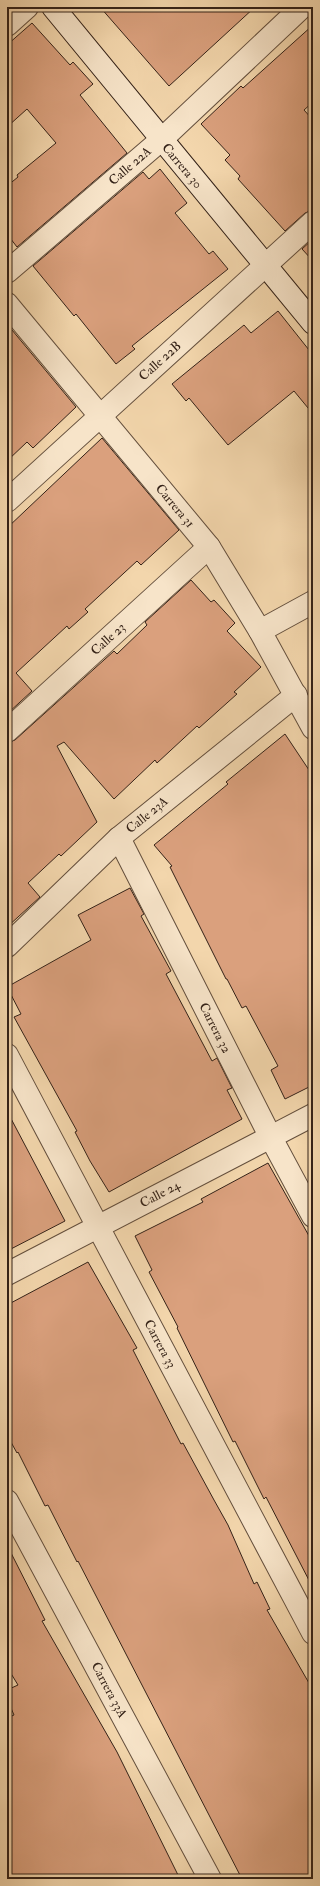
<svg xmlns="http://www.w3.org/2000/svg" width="320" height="1886" viewBox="0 0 320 1886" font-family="'IM FELL Double Pica',serif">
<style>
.building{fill:#daa07d;stroke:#342218}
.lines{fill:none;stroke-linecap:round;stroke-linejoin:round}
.street-casing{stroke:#644f3d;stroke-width:24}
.secondary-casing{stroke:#342218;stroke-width:24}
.street{stroke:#f7e4c9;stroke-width:22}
.secondary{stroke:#f7e4c9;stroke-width:22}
.labels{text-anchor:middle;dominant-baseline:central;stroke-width:4;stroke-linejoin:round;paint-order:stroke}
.street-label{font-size:13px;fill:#342218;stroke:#f7e4c9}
</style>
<rect width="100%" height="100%" fill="#f3d6ac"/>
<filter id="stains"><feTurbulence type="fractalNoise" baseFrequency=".005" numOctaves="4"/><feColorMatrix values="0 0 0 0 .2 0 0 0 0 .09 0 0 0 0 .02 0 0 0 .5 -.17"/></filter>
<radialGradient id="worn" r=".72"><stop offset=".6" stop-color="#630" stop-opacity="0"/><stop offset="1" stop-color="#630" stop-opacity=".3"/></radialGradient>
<!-- building -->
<g class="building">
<path d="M100,7H255L169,86Z"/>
<path d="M32,23L70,65L73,62L93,84L80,95L127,153L17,247L7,234V186L18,177L17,175L56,143L27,109L7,127V45Z"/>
<path d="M313,25V102L304,110L313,120V210L305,213L285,231L238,179L240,176L225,160L230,155L201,124L241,86L243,88Z"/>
<path d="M160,169L187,203L175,213L209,254L213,251L228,269L132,346L135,349L116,364L76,314L74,316L33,266L143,172L149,179Z"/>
<path d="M313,239V261L302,249Z"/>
<path d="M278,311L313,355V414L294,391L228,445L189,398L186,401L172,384L244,325L251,333Z"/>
<path d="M7,324L76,407L33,448L27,442L7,461Z"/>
<path d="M102,438L179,530L141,565L137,561L85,609L88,612L69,629L67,626L16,673L32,691L7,714V528Z"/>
<path d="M191,580L211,602L214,600L235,623L227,631L261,667L234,692L237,694L199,728L197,726L157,763L155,760L114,799L64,742L57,746L97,822L61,856L59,854L28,883L40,897L7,927V743L15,740L114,651L117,654L147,625L145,622Z"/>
<path d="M285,734L313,776V1085L285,1099L271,1070L278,1066L246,1006L242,1008L227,979H226L170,867L172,866L154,845L228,784L226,782Z"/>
<path d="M130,888L144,914L141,916L171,971L166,974L212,1061L217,1058L232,1088L227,1090L242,1119L109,1192L90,1161L75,1132L77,1131L14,1017L21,1014L7,987L91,940L78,915Z"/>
<path d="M7,1111L65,1221L7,1251Z"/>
<path d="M268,1163L313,1243V1588L266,1497L264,1499L235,1441L233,1442L177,1328L178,1327L149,1272L152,1270L135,1236L203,1202L201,1199Z"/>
<path d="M88,1262L137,1348L133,1350L181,1444L183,1443L214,1500L228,1525L254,1584L257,1582L270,1609L267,1610L313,1690V1879H242L78,1561L77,1562L48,1505L45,1506L18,1452L17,1453L7,1435V1305Z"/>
<path d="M7,1545L45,1620L42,1621L117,1752L180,1879H7V1718L14,1715L7,1699V1690L18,1685L7,1667Z"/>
</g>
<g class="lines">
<defs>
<g id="street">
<path d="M7,25L27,7"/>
<path d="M7,272L161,140L302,7"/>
<path d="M7,304L209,547L260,631L313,728"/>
<path d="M7,501L313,222"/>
<path d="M260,631L313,602"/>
<path d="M7,731L209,547"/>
<path d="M119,838L270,1136L313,1216"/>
<path d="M7,946L119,838L296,695"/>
<path d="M7,1055L313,1633"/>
<path d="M7,1274L313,1115"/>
<path d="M7,1501L210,1879"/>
</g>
<path id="secondary" d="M53,7L313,323"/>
</defs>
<!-- street casing -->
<use href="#street" class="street-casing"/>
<!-- secondary casing -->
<use href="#secondary" class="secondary-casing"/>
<!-- street -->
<use href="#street" class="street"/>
<!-- secondary -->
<use href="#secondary" class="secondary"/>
</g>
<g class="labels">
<!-- street labels -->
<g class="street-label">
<text transform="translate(130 166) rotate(-41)">Calle 22A</text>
<text transform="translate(182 166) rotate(50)">Carrera 30</text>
<text transform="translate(160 361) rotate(-42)">Calle 22B</text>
<text transform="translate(175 506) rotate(50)">Carrera 31</text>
<text transform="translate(108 639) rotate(-42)">Calle 23</text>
<text transform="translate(147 815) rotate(-39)">Calle 23A</text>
<text transform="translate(215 1028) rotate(63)">Carrera 32</text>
<text transform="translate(160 1194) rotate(-28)">Calle 24</text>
<text transform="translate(160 1344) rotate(62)">Carrera 33</text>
<text transform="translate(109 1690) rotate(62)">Carrera 33A</text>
</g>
</g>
<!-- margin -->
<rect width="320" height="1886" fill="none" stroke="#f3d6ac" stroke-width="24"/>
<rect x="8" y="8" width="304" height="1870" fill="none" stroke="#342218" stroke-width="2"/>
<rect x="12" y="12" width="296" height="1862" fill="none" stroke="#342218"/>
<rect width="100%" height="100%" filter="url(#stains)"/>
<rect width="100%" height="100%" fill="url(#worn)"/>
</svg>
